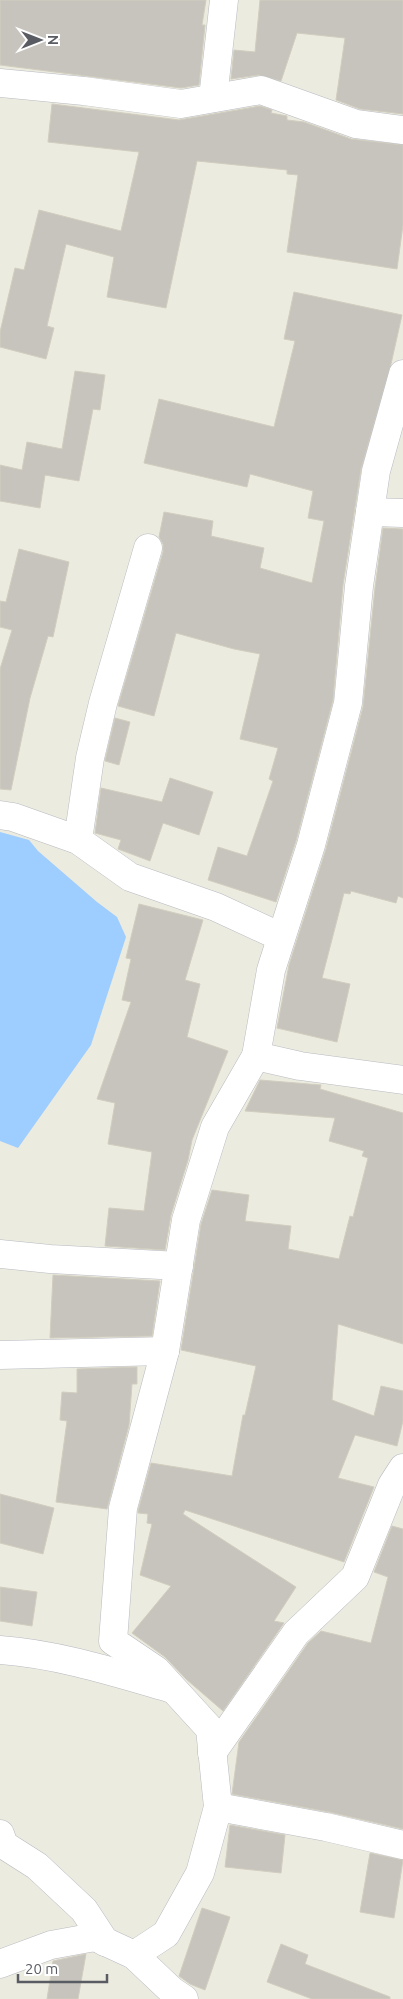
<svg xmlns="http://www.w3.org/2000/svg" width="403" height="1999" viewBox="0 0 403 1999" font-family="Ubuntu,sans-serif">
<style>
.water{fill:#9ecdff}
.building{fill:#c7c4bd;stroke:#d1cdbf}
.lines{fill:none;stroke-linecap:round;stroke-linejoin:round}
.minor-casing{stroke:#b8bac0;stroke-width:29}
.minor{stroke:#fff;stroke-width:28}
</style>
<rect width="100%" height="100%" fill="#ecebe0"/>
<!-- water -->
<path class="water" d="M0,832L29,840L38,851L97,902L117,917L126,937L91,1045L18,1148L0,1141Z"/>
<!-- building -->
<g class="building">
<path d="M0,0H206L202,25H205L199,85L181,88L0,65Z"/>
<path d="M260,0H403V114L360,109L336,100L345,38L297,33L281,81L259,75L231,79L234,50L255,52Z"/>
<path d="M52,104L179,120L260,106L272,110L271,113L287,116V120L304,122L351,139L403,145V225L397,269L287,252L298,175L287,174V170L197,161L166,308L107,297L114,257L66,244L47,326L54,328L46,359L0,347V332L15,268L24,270L39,210L121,231L139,152L48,142Z"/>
<path d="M294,292L402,315L391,364L361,469L343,585L333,700L296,841L276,902L208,880L218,847L247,856L273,781L269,779L278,748L240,739L260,654L234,649L176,633L154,716L118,706L163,552V544L159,537L164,512L213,521L211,536L264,548L260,568L312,583L324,521L308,518L313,491L250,474L247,487L144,463L159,399L274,427L295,341L284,339Z"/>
<path d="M75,371L105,375L100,410L93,409L79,481L45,475L40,508L0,501V465L22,470L27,442L62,449Z"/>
<path d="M383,528L403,529V898L398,896L396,903L351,891L350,894L344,893L322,978L350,984L337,1042L277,1028L289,965L326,849L363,707L375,588Z"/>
<path d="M19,549L69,562L53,637L48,636L30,698L11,790L0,789V669L12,630L0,627V601L6,602Z"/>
<path d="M115,718L130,722L119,765L105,761Z"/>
<path d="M170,778L213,792L199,835L163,823L150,861L118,849L121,840L95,833L101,788L162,802Z"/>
<path d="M139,904L203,920L185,980L200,984L187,1037L228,1051L192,1140L188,1160L171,1215L165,1250L105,1246L109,1208L144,1211L152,1152L108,1144L115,1103L97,1099L131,1002L122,1000L131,959L126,958Z"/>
<path d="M260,1080L321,1085L320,1089L403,1113V1344L338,1324L332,1400L374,1416L381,1386L403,1391V1421L397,1446L355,1435L338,1478L374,1487L344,1562L185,1510L183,1514L296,1587L274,1621L284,1623L223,1711L186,1679L165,1657L132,1633L171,1586L140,1575L152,1524L147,1523L148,1514L138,1513V1511L151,1463L232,1476L243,1415H245L256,1366L181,1350L201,1224L212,1190L249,1195L245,1221L291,1226L288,1249L339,1259L350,1216L353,1217L368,1158L362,1156L364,1151L329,1141L335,1118L245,1111Z"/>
<path d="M53,1275L160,1281L152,1336L50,1338Z"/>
<path d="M137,1367V1384H132L129,1425L107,1509L56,1502L67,1421L60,1420L62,1392L77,1393V1369Z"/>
<path d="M0,1494L54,1508L43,1554L0,1543Z"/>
<path d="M392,1526L403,1529V1829L329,1812L232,1794L239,1742L308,1643L321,1631L371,1643L388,1577L374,1572Z"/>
<path d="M0,1587L37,1592L32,1626L0,1621Z"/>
<path d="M230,1825L285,1835L281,1873L225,1867Z"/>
<path d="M370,1853L403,1860L394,1918L360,1912Z"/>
<path d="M202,1908L230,1917L205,1990L190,1984L179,1976Z"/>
<path d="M281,1944L308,1955L305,1964L390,1997V1999H312L267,1982Z"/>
<path d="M86,1954L78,1999H47L53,1961Z"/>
</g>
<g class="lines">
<defs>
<g id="minor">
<path d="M0,83L84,91L181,104L261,90L356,124L403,130"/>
<path d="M213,98L224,0"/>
<path d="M403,374L376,471L359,586L348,703L311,845L271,970L256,1056L300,1066L403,1080"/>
<path d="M370,512L403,513"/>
<path d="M0,815L13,817L78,840L130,877L216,907L281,937"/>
<path d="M78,840L90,758L103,703L148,548"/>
<path d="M0,1254L50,1259L179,1266"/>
<path d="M0,1355L165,1351"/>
<path d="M0,1650C57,1654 114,1672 169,1688"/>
<path d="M212,1753L296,1633L355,1577L392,1485L403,1468"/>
<path d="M218,1807L210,1729L156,1670L113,1641L123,1508L165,1351L186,1220L215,1127L256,1056"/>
<path d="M0,1834L4,1845L37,1866L84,1910L105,1942"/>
<path d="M134,1955L166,1934L200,1873L218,1807L326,1827L403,1845"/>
<path d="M0,1964L51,1945L95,1937L134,1955L172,1991L184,1999"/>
</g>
</defs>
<!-- minor casing -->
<use href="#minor" class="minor-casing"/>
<!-- minor -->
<use href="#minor" class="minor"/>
</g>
<!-- north arrow -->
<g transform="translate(40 40) rotate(90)" stroke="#ffffff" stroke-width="4" paint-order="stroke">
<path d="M0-4L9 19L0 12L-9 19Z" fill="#595c62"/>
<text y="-8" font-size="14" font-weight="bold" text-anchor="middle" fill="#595c62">N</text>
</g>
<!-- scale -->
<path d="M18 1974v8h89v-8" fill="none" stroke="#595c62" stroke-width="2.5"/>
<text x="25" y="1974" font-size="15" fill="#595c62" stroke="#ffffff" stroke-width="4" paint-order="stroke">20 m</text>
</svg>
